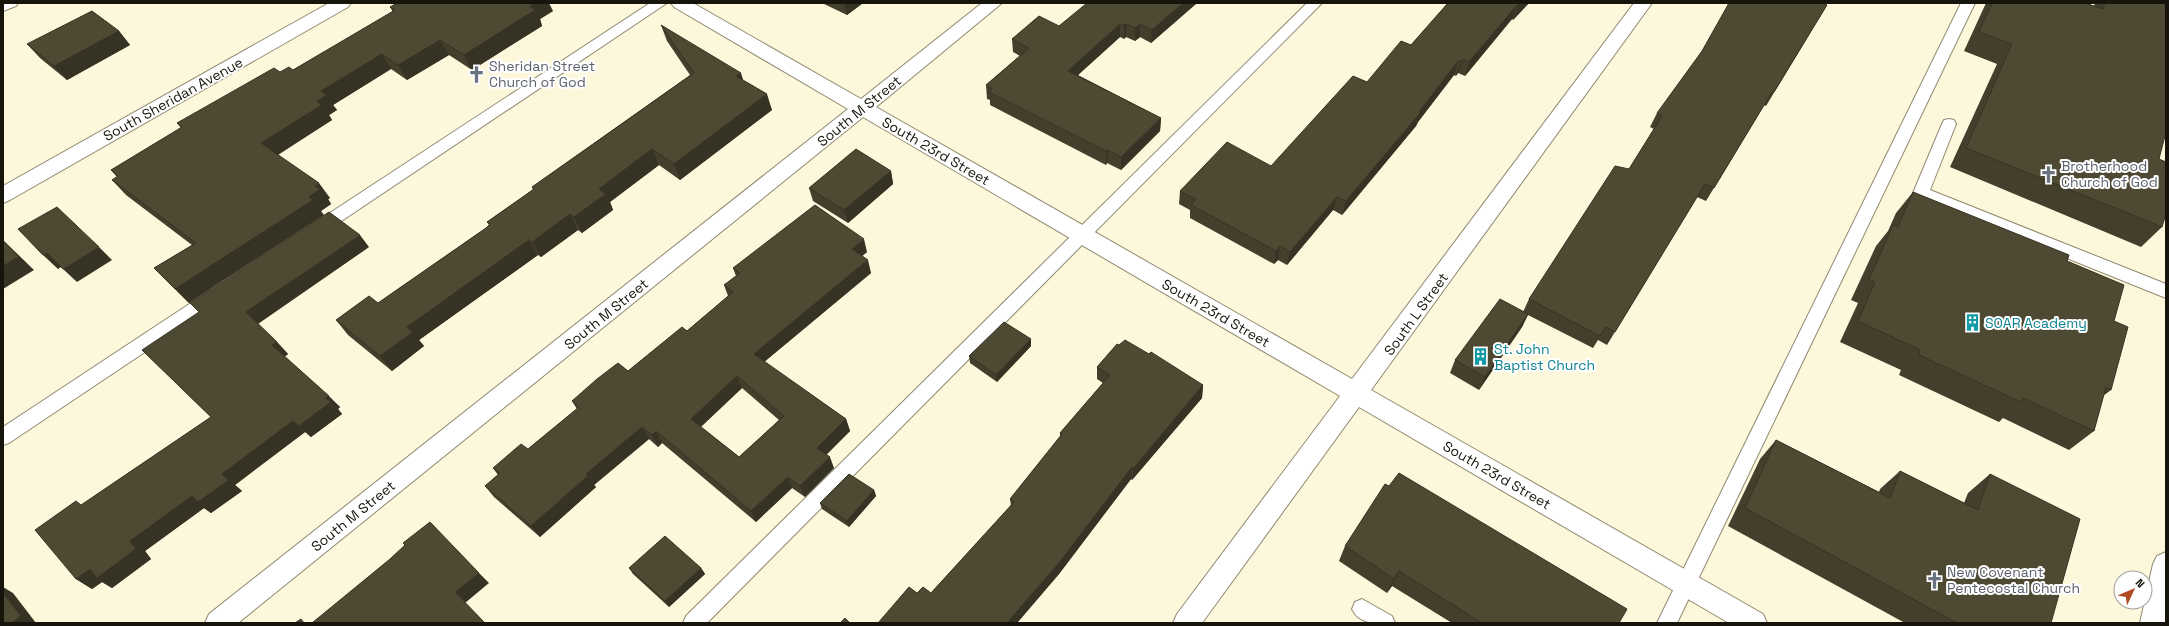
<svg xmlns="http://www.w3.org/2000/svg" width="2169" height="626" viewBox="0 0 2169 626" font-family="'Space Grotesk',sans-serif">
<style>
.lines{fill:none;stroke-linecap:round;stroke-linejoin:round}
.service-casing{stroke:#8e8971;stroke-width:2}
.minor-casing{stroke:#8e8971;stroke-width:2}
.tertiary-casing{stroke:#8e8971;stroke-width:2}
.service{fill:#fff;fill-rule:evenodd}
.minor{fill:#fff;fill-rule:evenodd}
.tertiary{fill:#fff;fill-rule:evenodd}
.wall{fill:#433f2c;fill-rule:evenodd}
.shaded-wall{fill:#373324}
.building{fill:#4e4933;stroke:#373324;fill-rule:evenodd}
.labels{text-anchor:middle;dominant-baseline:central;stroke-width:4;stroke-linejoin:round;paint-order:stroke}
.worship-label{font-size:14px;fill:#5b616d;stroke:#fff;text-anchor:start}
.street-label{font-size:14px;fill:#16140b;stroke:#fff}
.culture-label{font-size:14px;fill:#0d838f;stroke:#fff;text-anchor:start}
</style>
<rect width="100%" height="100%" fill="#fdf7dc"/>
<g class="lines">
<defs>
<g id="service">
<path d="M3,3H18L16,6L3,11Z"/>
<path d="M650,3H667L322,234L316,236L310,234L308,230L310,226Z"/>
<path d="M1307,3H1322L707,623H683L686,616Z"/>
<path d="M1961,3H1975L1677,623H1657Z"/>
<path d="M1949,119L1954,120L1956,124L1930,190L2166,284V298L1915,197L1913,193L1942,124L1944,120Z"/>
<path d="M215,289L221,291L223,296L221,301L9,443L3,445V427L209,291Z"/>
<path d="M1362,599L1392,616L1395,623C1379,623 1360,626 1352,609L1355,602Z"/>
</g>
<g id="minor">
<path d="M329,3H351L348,7L10,200L3,203V186Z"/>
<path d="M671,3H693L861,99L982,3H1002L876,107L1352,379L1634,3H1652L1371,390L1763,614L1767,623H1729L1359,407L1202,623H1173L1177,614L1340,396L863,117L238,623H205L209,614L848,109L674,7Z"/>
</g>
<path id="tertiary" d="M2166,552V623H2140L2153,564L2157,556Z"/>
</defs>
<!-- service casing -->
<use href="#service" class="service-casing"/>
<!-- minor casing -->
<use href="#minor" class="minor-casing"/>
<!-- tertiary casing -->
<use href="#tertiary" class="tertiary-casing"/>
<!-- service -->
<use href="#service" class="service"/>
<!-- minor -->
<use href="#minor" class="minor"/>
<!-- tertiary -->
<use href="#tertiary" class="tertiary"/>
</g>
<!-- wall -->
<g class="wall">
<path d="M822,3H863L847,15Z"/>
<path d="M1197,3L1151,43L1140,37L1135,41L1126,37L1124,39L1120,37L1078,75L1161,118L1160,131L1121,170L1107,163L1106,165L990,105V100L987,99L986,85L1020,56L1013,52L1012,39L1059,26Z"/>
<path d="M1448,3H1529L1513,20L1512,19L1465,76L1458,73L1456,76L1454,75L1418,122L1416,126L1342,215L1333,210L1287,265L1278,260L1274,264L1190,218V210L1179,204L1180,191L1271,166L1411,45Z"/>
<path d="M1986,3H2085L2094,6L2095,3H2166L2165,118L2159,159L2164,171L2162,227L2141,247L1950,167L1997,64L1964,51Z"/>
<path d="M1827,5L1766,106L1764,105L1706,201L1697,197L1607,345L1598,340L1593,348L1528,315L1522,327L1479,390L1450,373L1455,360L1523,312L1529,299L1629,169L1654,129L1650,127L1657,113Z"/>
<path d="M390,7L553,11L540,19L542,26L472,70L449,55L407,80L391,69L333,105L337,110L329,115L332,120L278,155L330,198L328,199L331,204L189,303L154,268L192,245L126,195L112,180L117,177L111,170L181,128L177,123L280,72L293,70L393,12Z"/>
<path d="M661,25L743,80L772,110L680,180L659,165L610,202L613,210L582,233L578,230L541,257L538,255L419,340L424,346L392,371L348,335L336,320L378,303L486,228L489,225L487,222L533,190L532,187L690,75L667,41Z"/>
<path d="M119,31L130,45L67,80L40,58L27,44Z"/>
<path d="M891,171L893,184L848,223L813,201L809,188Z"/>
<path d="M1913,192L2067,261L2114,321L2111,390L2103,396L2094,431L2069,450L2003,418L1999,422L1899,375L1901,370L1840,342L1858,303L1851,300L1876,246L1888,231L1896,213Z"/>
<path d="M369,247L258,324L277,342L288,354L284,357L340,407L338,409L342,414L311,437L305,432L235,485L242,491L211,513L204,508L145,551L151,559L112,588L102,582L92,589L76,579L82,505L211,417L142,350Z"/>
<path d="M867,252L862,256L871,273L764,362L846,419L850,431L826,455L834,468L805,497L792,488L756,522L662,443L658,447L649,439L594,485L596,487L540,537L494,497L485,486L498,475L493,468L528,449L577,409L572,401L628,371L687,331L728,296L724,285L736,276L733,268ZM742,388L779,420L739,457L701,427Z"/>
<path d="M1031,339V346L997,382L970,363L969,356Z"/>
<path d="M1119,345L1149,354L1203,385L1202,398L1132,480L1131,479L1059,574L1017,623L931,593L1011,506L1010,499L1060,437V433L1103,383L1097,379V367Z"/>
<path d="M1776,440L1879,492L1880,489L1900,471L1964,503L1968,493L1990,474L2051,623H1905L1728,526L1760,459Z"/>
<path d="M874,490L876,496L849,527L822,509L820,503Z"/>
<path d="M1345,546L1619,623H1452L1392,586L1387,593L1339,561Z"/>
<path d="M629,568H701L705,574L669,607L633,574Z"/>
</g>
<!-- shaded-wall -->
<g class="shaded-wall">
<path d="M534,3H549L553,11L540,19L542,26L472,70L464,55Z"/>
<path d="M844,3H863L847,15Z"/>
<path d="M1183,3H1197L1151,43L1152,30Z"/>
<path d="M1521,3H1529L1513,20L1518,6Z"/>
<path d="M1517,5L1512,19L1465,76L1469,62Z"/>
<path d="M1120,24V37L1068,84V71Z"/>
<path d="M1127,24L1126,37L1124,39V25Z"/>
<path d="M1140,24V37L1135,41V28Z"/>
<path d="M119,31L130,45L67,80L54,66Z"/>
<path d="M440,40L449,55L407,80L398,65Z"/>
<path d="M382,54L391,69L333,105L337,110L329,115L332,120L272,158L261,143L317,101L321,91Z"/>
<path d="M1463,59L1458,73L1456,76L1461,62Z"/>
<path d="M1458,61L1454,75L1418,122L1416,126L1342,215L1346,201L1419,112Z"/>
<path d="M741,73L746,89L736,76Z"/>
<path d="M767,94L772,110L680,180L674,164Z"/>
<path d="M1161,118L1160,131L1121,170V157Z"/>
<path d="M652,149L659,165L610,202L613,210L582,233L574,217L599,189Z"/>
<path d="M1108,150L1107,163L1106,165V151Z"/>
<path d="M891,171L893,184L848,223L844,210Z"/>
<path d="M319,183L330,198L328,199L331,204L321,211L324,215L189,303L175,289L309,197L315,186Z"/>
<path d="M1337,197L1333,210L1287,265L1290,252Z"/>
<path d="M570,214L578,230L541,257L532,242Z"/>
<path d="M360,235L369,247L257,324L246,312Z"/>
<path d="M864,239L867,252L855,262L852,249Z"/>
<path d="M3,240L34,270L3,289Z"/>
<path d="M529,240L538,255L419,340L424,346L392,371L380,356L407,327Z"/>
<path d="M1280,246L1278,260L1274,264L1276,251Z"/>
<path d="M99,247L112,260L77,282L63,269Z"/>
<path d="M47,253L61,267L58,269L43,255Z"/>
<path d="M868,260L871,273L758,367L754,354Z"/>
<path d="M1528,314L1522,327L1479,390L1485,377Z"/>
<path d="M1031,339V346L997,382L996,375Z"/>
<path d="M277,342L288,354L283,358L272,345Z"/>
<path d="M737,376L742,388L697,430L691,419Z"/>
<path d="M1203,385L1202,398L1132,480L1133,469Z"/>
<path d="M329,396L340,407L338,409L342,414L311,437L299,426L326,398Z"/>
<path d="M846,419L850,431L821,460L817,448Z"/>
<path d="M293,421L305,432L235,485L242,491L211,513L204,508L145,551L151,559L112,588L102,582L92,589L76,579L192,496Z"/>
<path d="M642,427L649,439L594,485L596,487L540,537L531,526L586,474Z"/>
<path d="M656,431L662,443L658,447L652,435Z"/>
<path d="M830,457L834,468L805,497L800,486Z"/>
<path d="M1132,467L1131,479L1059,574L1017,623H1007Z"/>
<path d="M788,477L792,488L756,522L751,511Z"/>
<path d="M874,490L876,496L849,527L847,521Z"/>
<path d="M701,568L705,574L669,607L665,601Z"/>
<path d="M1399,571L1392,586L1387,593L1394,579Z"/>
<path d="M479,573L489,583L465,603L455,592Z"/>
<path d="M3,587L13,593L36,623H12L3,593Z"/>
</g>
<!-- building -->
<g class="building">
<path d="M397,3H534L529,6L535,10L464,55L440,40L398,65L382,54L321,91L327,95L317,101L322,105L261,143L319,183L315,186L320,189L309,197L313,200L175,289L154,268L196,243L112,180L118,176L111,170L182,127L177,123L274,68L280,72L289,67L293,70L395,10L390,7Z"/>
<path d="M1087,3H1183L1152,30L1140,24L1135,28L1127,24L1124,25L1120,24L1068,71L1161,118L1121,157L1108,150L1106,151L989,92L992,89L986,85L1029,48L1012,39L1039,16L1059,26Z"/>
<path d="M1448,3H1521L1518,6L1517,5L1469,62L1463,59L1461,62L1458,61L1419,112H1421L1346,201L1337,197L1290,252L1280,246L1276,251L1191,205L1196,199L1180,191L1227,142L1271,166L1353,76L1367,82L1401,41L1411,45Z"/>
<path d="M1729,3H1822L1827,5L1774,92H1772L1714,188L1705,184L1615,332L1606,327L1600,336L1529,299L1615,166L1629,169L1662,116L1657,113L1702,51Z"/>
<path d="M1992,3H2085L2103,9L2105,3H2166V115L2165,118L2166,119V132L2159,159L2166,162L2164,171L2166,172V214L2162,227L1966,148L2012,44L1979,32Z"/>
<path d="M92,11L119,31L54,66L27,44Z"/>
<path d="M661,25L741,73L736,76L767,94L674,164L652,149L599,189L606,194L574,217L570,214L532,242L529,240L407,327L413,332L380,356L336,320L369,296L378,303L486,228L490,224L487,222L534,189L532,187L694,73Z"/>
<path d="M856,149L891,171L844,210L809,188Z"/>
<path d="M1913,192L2069,255L2067,261L2124,285L2114,321L2128,327L2111,390L2106,387L2094,431L2023,398L2021,402L1919,355L1920,350L1858,321L1875,282L1869,279L1893,225L1898,227Z"/>
<path d="M815,205L864,239L852,249L868,260L754,354L846,419L817,448L830,457L800,486L788,477L751,511L656,431L652,435L642,427L586,474L588,476L531,526L485,486L500,473L493,468L521,444L528,449L579,407L572,401L597,379L618,363L628,371L682,327L687,331L733,292L724,285L740,273L733,268ZM737,376L784,416L739,457L691,419Z"/>
<path d="M57,207L99,247L63,269L47,253L43,255L18,229Z"/>
<path d="M329,212L360,235L246,312L277,342L272,345L329,396L326,398L331,402L299,426L293,421L222,474L229,480L198,502L192,496L130,541L136,549L97,578L90,569L76,579L35,530L76,501L81,505L211,417L142,350L199,312L190,303Z"/>
<path d="M3,241L19,257L3,266Z"/>
<path d="M1500,299L1528,314L1485,377L1455,360Z"/>
<path d="M1004,322L1031,339L996,375L969,356Z"/>
<path d="M1125,340L1149,354L1151,352L1203,385L1133,469L1132,467L1059,563L1007,623H878L909,587L917,593L923,587L931,593L1014,502L1010,499L1062,434L1060,433L1110,375L1097,367L1117,344L1119,345Z"/>
<path d="M1776,440L1890,498L1900,471L1978,510L1990,474L2080,519L2051,623H1957L1745,508Z"/>
<path d="M1399,473L1627,609L1619,623H1482L1399,571L1394,579L1345,546L1385,484L1389,486Z"/>
<path d="M849,474L874,490L847,521L820,503Z"/>
<path d="M430,522L479,573L455,592L485,623H312L390,559L405,545L403,543Z"/>
<path d="M665,536L701,568L665,601L629,568Z"/>
<path d="M3,593L21,616L12,623H3Z"/>
<path d="M845,618L850,623H840Z"/>
<path d="M301,619L304,623H295Z"/>
</g>
<!-- icons -->
<defs>
<symbol id="church-bare" viewBox="-9 -9 18 18"><path d="M-1.2-6h2.4v3.5h3.3v2.4h-3.3V6h-2.4V-.1h-3.3v-2.4h3.3Z" fill="#6b7280" stroke="#fff" stroke-width="2.5" paint-order="stroke"/></symbol>
<symbol id="building-bare" viewBox="-9 -9 18 18"><path d="M-4-6H4V6H1V3H-1V6H-4ZM-2.5-4.3h1.7v1.8h-1.7ZM.8-4.3h1.7v1.8H.8ZM-2.5-1h1.7V.8h-1.7ZM.8-1h1.7V.8H.8Z" fill="#0f9aa8" stroke="#fff" stroke-width="2.5" paint-order="stroke"/></symbol>
</defs>
<g fill-rule="evenodd">
<use href="#church-bare" x="464" y="62" width="25" height="25"/>
<use href="#church-bare" x="2036" y="162" width="25" height="25"/>
<use href="#building-bare" x="1960" y="310" width="25" height="25"/>
<use href="#building-bare" x="1468" y="344" width="25" height="25"/>
<use href="#church-bare" x="1922" y="568" width="25" height="25"/>
</g>
<g class="labels">
<!-- worship labels -->
<g class="worship-label">
<text x="489" y="66">Sheridan Street<tspan x="489" dy="16">Church of God</tspan></text>
<text x="2061" y="166">Brotherhood<tspan x="2061" dy="16">Church of God</tspan></text>
<text x="1947" y="572">New Covenant<tspan x="1947" dy="16">Pentecostal Church</tspan></text>
</g>
<!-- street labels -->
<g class="street-label">
<text transform="translate(173 99) rotate(-29)">South Sheridan Avenue</text>
<text transform="translate(859 111) rotate(-39)">South M Street</text>
<text transform="translate(936 151) rotate(30)">South 23rd Street</text>
<text transform="translate(1216 313) rotate(30)">South 23rd Street</text>
<text transform="translate(606 314) rotate(-39)">South M Street</text>
<text transform="translate(1416 314) rotate(-54)">South L Street</text>
<text transform="translate(1497 475) rotate(30)">South 23rd Street</text>
<text transform="translate(353 516) rotate(-39)">South M Street</text>
</g>
<!-- culture labels -->
<g class="culture-label">
<text x="1985" y="323">SOAR Academy</text>
<text x="1494" y="349">St. John<tspan x="1494" dy="16">Baptist Church</tspan></text>
</g>
</g>
<!-- border -->
<rect width="2169" height="626" fill="none" stroke="#16140b" stroke-width="8"/>
<!-- north arrow -->
<g transform="translate(2133 590) rotate(46)"><circle r="19" fill="#ffffff" stroke="#a2a19d"/>
<path d="M0-3L7 15L0 10L-7 15Z" fill="#b24c22"/>
<text y="-6" font-size="11" font-weight="bold" text-anchor="middle" fill="#16140b">N</text>
</g>
</svg>
